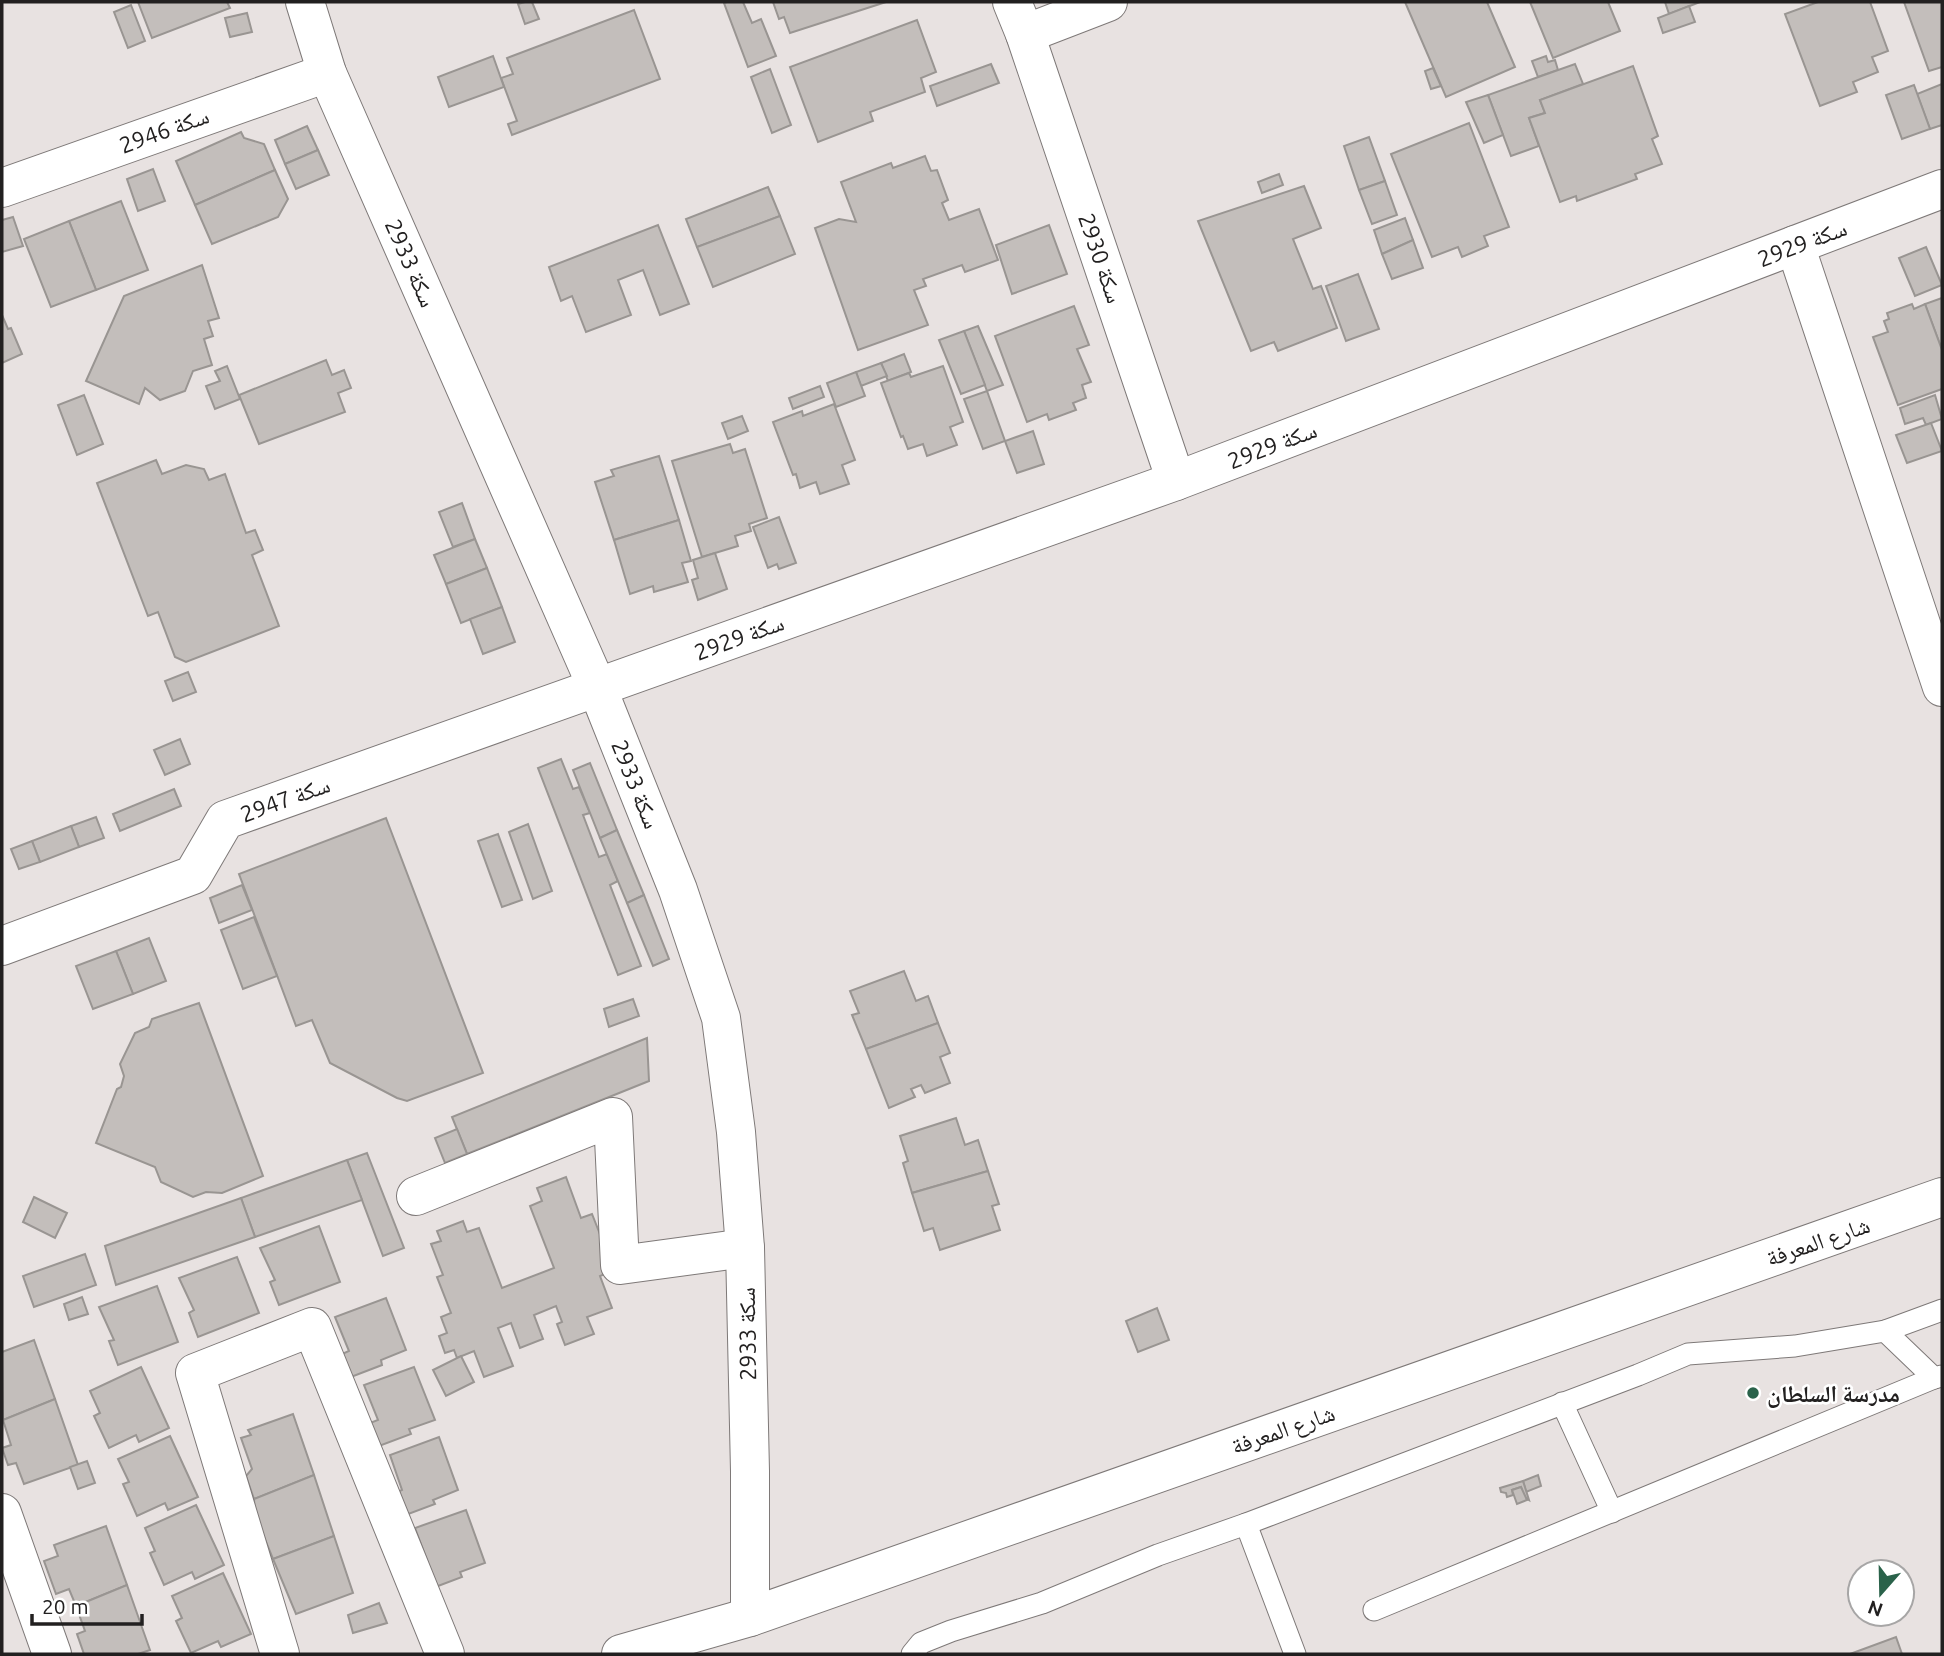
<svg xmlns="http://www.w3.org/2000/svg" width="1944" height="1656" viewBox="0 0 1944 1656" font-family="Ubuntu,'Noto Naskh Arabic',sans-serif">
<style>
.building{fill:#c3bebb;stroke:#999592;stroke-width:2}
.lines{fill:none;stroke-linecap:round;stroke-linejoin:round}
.service-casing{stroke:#7e7978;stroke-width:23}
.minor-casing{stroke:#7e7978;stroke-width:40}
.tertiary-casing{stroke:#7e7978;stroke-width:40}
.service{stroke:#fff;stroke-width:21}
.minor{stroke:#fff;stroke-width:38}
.tertiary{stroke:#fff;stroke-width:38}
.poi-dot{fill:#2a624a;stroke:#fff;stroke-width:2.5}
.labels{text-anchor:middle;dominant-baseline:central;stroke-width:5;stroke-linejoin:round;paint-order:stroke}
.street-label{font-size:23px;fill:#222020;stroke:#fff}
.poi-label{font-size:23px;font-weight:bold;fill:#222020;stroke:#fff;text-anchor:start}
</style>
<rect width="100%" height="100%" fill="#e8e2e1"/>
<!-- building -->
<g class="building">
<path d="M138,2H227L230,8L152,38Z"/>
<path d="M525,2H532L539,19L525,24L518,4Z"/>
<path d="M727,2H743L752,23L761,19L776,56L748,67L724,3Z"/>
<path d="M773,2H886L790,33L784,17L779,19Z"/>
<path d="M1405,2H1487L1515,67L1446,97Z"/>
<path d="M1530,2H1608L1620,31L1553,58Z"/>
<path d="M1665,2H1700L1669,14Z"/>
<path d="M1818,2H1870L1888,51L1872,57L1878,72L1853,82L1857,92L1820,106L1785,14Z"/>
<path d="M1904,2H1942V67L1929,71Z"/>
<path d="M131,5L145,41L128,48L114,12Z"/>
<path d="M1689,6L1695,22L1663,33L1658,18Z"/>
<path d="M634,10L660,79L512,135L508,124L517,121L501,78L513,74L507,58Z"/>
<path d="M247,13L252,32L230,37L225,18Z"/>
<path d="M917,20L936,72L921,78L925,92L870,112L873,121L818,142L790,67Z"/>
<path d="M493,56L504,87L449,107L438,77Z"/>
<path d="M1546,56L1548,62L1555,60L1558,70L1538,77L1532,61Z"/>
<path d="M991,64L999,83L937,106L930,86Z"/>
<path d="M1575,64L1583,84L1540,100L1545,113L1529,118L1539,146L1511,156L1488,95Z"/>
<path d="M1633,66L1658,136L1652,139L1662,164L1635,174L1637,179L1577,201L1576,196L1560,202L1529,118L1545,113L1540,100Z"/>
<path d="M1433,68L1441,86L1431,89L1425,71Z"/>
<path d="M770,69L791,125L772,133L751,77Z"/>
<path d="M1942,84V125L1930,129L1917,94Z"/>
<path d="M1914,85L1930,129L1902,139L1886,95Z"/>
<path d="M1488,95L1503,135L1484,143L1466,102Z"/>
<path d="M1469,123L1509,227L1484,236L1488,246L1462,257L1458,247L1432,257L1391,154Z"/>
<path d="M307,126L318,150L285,164L275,140Z"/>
<path d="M241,132L244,138L264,144L275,170L195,205L176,161Z"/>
<path d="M1369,137L1385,181L1359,190L1344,146Z"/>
<path d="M318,150L329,175L296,189L285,164Z"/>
<path d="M925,156L931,171L937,170L948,200L942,203L949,220L979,209L998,260L965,272L962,265L923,279L926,286L914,290L928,325L858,350L815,228L839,219L856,222L841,182L891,163L893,168Z"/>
<path d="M153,169L165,201L138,211L127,179Z"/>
<path d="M275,170L288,199L278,217L212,244L195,205Z"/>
<path d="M1279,174L1283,185L1262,193L1258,182Z"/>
<path d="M1385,181L1397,215L1372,224L1359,190Z"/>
<path d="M1304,186L1321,228L1293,239L1313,289L1321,286L1337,328L1278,351L1274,342L1251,351L1198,221Z"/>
<path d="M768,187L780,216L697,247L686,219Z"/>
<path d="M121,201L148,270L96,290L69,221Z"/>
<path d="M780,216L795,254L713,287L697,247Z"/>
<path d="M13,217L23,246L2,252V220Z"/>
<path d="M1405,218L1413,240L1382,254L1374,230Z"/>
<path d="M69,221L96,290L51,307L24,239Z"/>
<path d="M658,225L689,304L660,315L643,270L618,280L631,315L586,332L572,296L561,301L549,267Z"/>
<path d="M1049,225L1067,274L1012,294L996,245Z"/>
<path d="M1413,240L1423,268L1392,279L1382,254Z"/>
<path d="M1926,247L1942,285L1915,296L1899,258Z"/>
<path d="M202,265L219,318L208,321L213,336L204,339L212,365L193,371L185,391L160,400L145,388L139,404L86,381L124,296Z"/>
<path d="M1358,274L1379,329L1346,341L1326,286Z"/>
<path d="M1942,298V350L1925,304Z"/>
<path d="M1912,304L1914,309L1925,304L1942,350V389L1898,405L1873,337L1888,332L1884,321L1889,319L1887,313Z"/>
<path d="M1074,306L1089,345L1077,349L1091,382L1082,385L1086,398L1073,403L1076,410L1049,420L1047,414L1027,422L995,336Z"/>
<path d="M2,315L8,329L11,328L22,354L2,363Z"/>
<path d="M978,326L1003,385L987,391L964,331Z"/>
<path d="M964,331L985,385L961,394L939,340Z"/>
<path d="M904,354L911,372L888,381L881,363Z"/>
<path d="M326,360L332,375L344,370L351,388L338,393L345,412L259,444L239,395Z"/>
<path d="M881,363L887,376L861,386L856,372Z"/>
<path d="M227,366L240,399L215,409L206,386L220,381L215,371Z"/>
<path d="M943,366L963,422L950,427L957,445L927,456L923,444L908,449L903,436L901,437L881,383L909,373L911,377Z"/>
<path d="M856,372L865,396L836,407L827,383Z"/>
<path d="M820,386L824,397L793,409L789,398Z"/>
<path d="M987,391L1005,441L983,449L964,399Z"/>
<path d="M84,395L103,444L77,455L58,405Z"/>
<path d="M1935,395L1942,419L1926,425L1923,418L1905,424L1900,408Z"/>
<path d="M834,404L855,460L842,465L849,484L820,494L816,482L800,488L796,474L793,475L773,422L802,411L803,416Z"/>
<path d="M742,416L748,431L728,439L722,423Z"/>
<path d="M1931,423L1942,451L1907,463L1896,435Z"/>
<path d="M1033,431L1044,464L1017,473L1005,441Z"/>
<path d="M730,444L733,453L745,449L767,518L749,524L751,531L735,536L738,546L702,557L672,461Z"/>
<path d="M659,456L679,520L614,540L595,482L614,476L611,470Z"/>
<path d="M156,460L162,474L186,465L204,469L209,480L225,474L246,533L255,530L263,550L252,555L279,626L186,662L175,657L158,612L148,616L97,483Z"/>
<path d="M462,503L475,539L453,547L439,512Z"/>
<path d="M779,517L796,563L779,569L777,564L768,568L753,527Z"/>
<path d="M679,520L691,561L682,563L688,582L654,592L653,586L630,594L614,540Z"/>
<path d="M475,539L487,568L446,584L434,555Z"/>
<path d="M715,553L727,589L698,600L692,580L698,578L693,560Z"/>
<path d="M487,568L502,607L461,623L446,584Z"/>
<path d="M502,607L515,642L483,654L470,619Z"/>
<path d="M188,672L196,692L173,701L165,681Z"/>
<path d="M180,739L190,764L165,775L154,750Z"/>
<path d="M561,759L573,789L579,787L590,813L583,815L599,857L607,854L618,881L610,885L641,966L618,975L538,768Z"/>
<path d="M590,763L617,830L600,838L573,770Z"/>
<path d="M174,789L181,806L120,831L113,814Z"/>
<path d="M96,817L104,838L79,847L71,826Z"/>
<path d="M386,818L483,1073L407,1101L397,1098L330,1063L312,1020L296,1026L239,874Z"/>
<path d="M528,824L552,891L533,899L509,832Z"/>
<path d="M71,826L79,847L40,862L32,841Z"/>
<path d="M617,830L644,895L627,903L600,838Z"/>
<path d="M498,834L522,900L502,907L478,841Z"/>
<path d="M32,841L40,862L19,869L11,849Z"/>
<path d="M242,885L252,910L219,923L210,898Z"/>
<path d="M644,895L669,959L653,966L627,903Z"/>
<path d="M254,917L277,976L243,989L221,930Z"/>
<path d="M149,938L166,981L133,994L116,951Z"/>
<path d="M116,951L133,994L93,1009L76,966Z"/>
<path d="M904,971L916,1001L928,996L938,1023L866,1049L852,1015L859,1013L850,991Z"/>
<path d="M633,999L639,1016L609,1027L604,1009Z"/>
<path d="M199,1003L263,1176L222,1193L206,1192L193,1197L161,1182L155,1167L96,1143L117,1089L121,1087L124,1076L120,1064L135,1033L149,1027L152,1019Z"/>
<path d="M938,1023L950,1053L940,1057L950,1083L925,1093L921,1085L911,1089L915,1097L889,1108L866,1049Z"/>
<path d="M647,1038L649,1081L467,1154L452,1117Z"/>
<path d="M956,1118L965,1145L978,1140L988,1171L912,1193L903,1163L908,1161L900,1136Z"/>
<path d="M457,1129L467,1154L445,1163L435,1138Z"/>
<path d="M367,1153L404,1248L383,1256L347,1160Z"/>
<path d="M347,1160L362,1200L255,1237L241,1198Z"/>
<path d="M988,1171L999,1204L992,1206L1000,1230L940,1250L933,1228L924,1231L912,1193Z"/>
<path d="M566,1177L581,1218L592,1214L614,1270L600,1276L612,1308L587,1317L594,1334L565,1345L557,1324L562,1322L556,1306L534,1315L543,1339L520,1348L511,1323L498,1328L513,1366L484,1377L474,1351L457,1358L454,1350L445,1353L439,1336L447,1333L441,1317L451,1313L437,1277L443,1275L431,1244L441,1241L437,1231L463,1221L467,1232L479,1228L502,1288L554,1268L530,1206L542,1201L537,1188Z"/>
<path d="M34,1197L67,1213L55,1238L23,1222Z"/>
<path d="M241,1198L255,1237L116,1285L105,1246Z"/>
<path d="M319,1226L340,1282L279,1305L270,1282L275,1280L260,1248Z"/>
<path d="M85,1254L96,1285L34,1307L23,1276Z"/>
<path d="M237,1257L259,1313L198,1337L189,1313L194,1310L179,1278Z"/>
<path d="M157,1286L178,1342L118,1365L109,1341L114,1340L99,1307Z"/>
<path d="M82,1297L88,1314L69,1320L64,1304Z"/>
<path d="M386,1298L406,1350L381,1360L382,1365L351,1377L342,1354L349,1351L335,1317Z"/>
<path d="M1157,1308L1169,1340L1138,1352L1126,1321Z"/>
<path d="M34,1340L55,1399L3,1420L2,1352Z"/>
<path d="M461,1356L474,1382L446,1396L433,1370Z"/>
<path d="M141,1367L169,1428L139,1442L136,1435L109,1448L94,1416L100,1413L90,1391Z"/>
<path d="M414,1367L435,1420L409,1429L411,1434L379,1446L370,1423L378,1420L364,1385Z"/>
<path d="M55,1399L78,1465L24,1484L16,1463L8,1465L2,1448L11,1445L3,1420Z"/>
<path d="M293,1414L314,1475L254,1499L246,1476L252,1469L241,1438L251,1435L248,1430Z"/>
<path d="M170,1436L198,1497L168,1510L165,1503L137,1516L123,1484L129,1482L118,1459Z"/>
<path d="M439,1437L458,1490L433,1500L435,1504L403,1516L395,1493L402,1490L390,1455Z"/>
<path d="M87,1461L95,1483L78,1489L70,1467Z"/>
<path d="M314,1475L334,1536L273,1559L255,1515L254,1499Z"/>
<path d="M1538,1475L1541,1486L1526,1492L1523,1481Z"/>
<path d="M1523,1481L1529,1500L1524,1497L1521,1487L1512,1490L1513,1495L1507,1497L1506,1493L1501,1492L1500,1488Z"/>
<path d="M1521,1487L1527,1500L1517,1504L1512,1490Z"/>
<path d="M196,1505L224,1565L195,1579L192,1572L164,1585L150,1553L155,1551L145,1528Z"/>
<path d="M466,1510L485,1563L460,1572L462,1577L430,1589L428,1563L415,1528Z"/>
<path d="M106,1526L127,1585L76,1606L69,1589L56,1594L44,1561L58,1556L54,1545Z"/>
<path d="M334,1536L353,1593L296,1614L273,1559Z"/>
<path d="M223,1573L251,1634L221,1647L218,1641L191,1653L176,1621L182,1618L172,1596Z"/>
<path d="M127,1585L150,1650L138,1654H84L77,1634L85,1631L76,1606Z"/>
<path d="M379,1603L387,1623L353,1633L348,1615Z"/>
<path d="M1896,1637L1902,1654H1850Z"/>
</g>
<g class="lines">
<defs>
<g id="service">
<path d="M1885,1331L1942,1310"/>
<path d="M1562,1403L1612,1512"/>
<path d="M1246,1524L1638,1375L1688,1354L1795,1346L1885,1331L1934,1378L1942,1376"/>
<path d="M1374,1610L1934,1378"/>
<path d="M912,1654L921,1643L951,1631L1042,1603L1158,1555L1246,1524L1295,1654"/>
</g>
<g id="minor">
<path d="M1012,2L1025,34L1176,481"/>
<path d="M1025,34L1108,2"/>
<path d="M2,188L327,73"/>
<path d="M1795,245L1942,687"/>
<path d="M2,946L193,875L225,820L1176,481L1942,189"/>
<path d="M416,1196L613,1117L620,1265L745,1248"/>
<path d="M2,1513L52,1654"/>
<path d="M280,1654L195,1373L312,1327L445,1654"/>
</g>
<g id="tertiary">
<path d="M305,2L327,73L597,687L678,890L721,1018L736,1132L745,1248L750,1471V1617"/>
<path d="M621,1654L750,1617L1942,1197"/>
</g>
</defs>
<!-- service casing -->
<use href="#service" class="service-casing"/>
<!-- minor casing -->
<use href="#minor" class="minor-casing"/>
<!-- tertiary casing -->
<use href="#tertiary" class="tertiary-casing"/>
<!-- service -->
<use href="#service" class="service"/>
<!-- minor -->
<use href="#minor" class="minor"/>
<!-- tertiary -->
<use href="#tertiary" class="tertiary"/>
</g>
<!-- markers -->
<circle class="poi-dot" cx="1753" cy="1393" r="7"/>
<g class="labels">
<!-- street labels -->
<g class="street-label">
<text transform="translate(164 130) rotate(-20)">سكة 2946</text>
<text transform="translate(1802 243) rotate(-21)">سكة 2929</text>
<text transform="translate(1101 258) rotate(71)">سكة 2930</text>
<text transform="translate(411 263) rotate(66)">سكة 2933</text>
<text transform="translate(1272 445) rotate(-21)">سكة 2929</text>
<text transform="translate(739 637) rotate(-20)">سكة 2929</text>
<text transform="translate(636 784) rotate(68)">سكة 2933</text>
<text transform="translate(285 799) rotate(-20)">سكة 2947</text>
<text transform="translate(1818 1241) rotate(-19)">شارع المعرفة</text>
<text transform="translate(747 1334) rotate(-91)">سكة 2933</text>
<text transform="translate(1283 1429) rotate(-19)">شارع المعرفة</text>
</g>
<!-- poi labels -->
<g class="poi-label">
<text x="1767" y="1393">مدرسة السلطان</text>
</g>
</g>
<!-- border -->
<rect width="1944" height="1656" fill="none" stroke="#222020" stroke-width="7"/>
<!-- north arrow -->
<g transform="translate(1881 1593) rotate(200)"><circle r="33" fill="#ffffff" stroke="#a7a6a6" stroke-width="2"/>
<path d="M0-5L12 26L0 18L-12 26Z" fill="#2a624a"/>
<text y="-10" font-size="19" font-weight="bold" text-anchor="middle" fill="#222020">N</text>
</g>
<!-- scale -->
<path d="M32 1614v10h110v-10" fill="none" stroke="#222020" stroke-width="3.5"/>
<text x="42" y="1614" font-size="21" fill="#222020" stroke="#ffffff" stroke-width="5" paint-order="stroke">20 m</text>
</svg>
